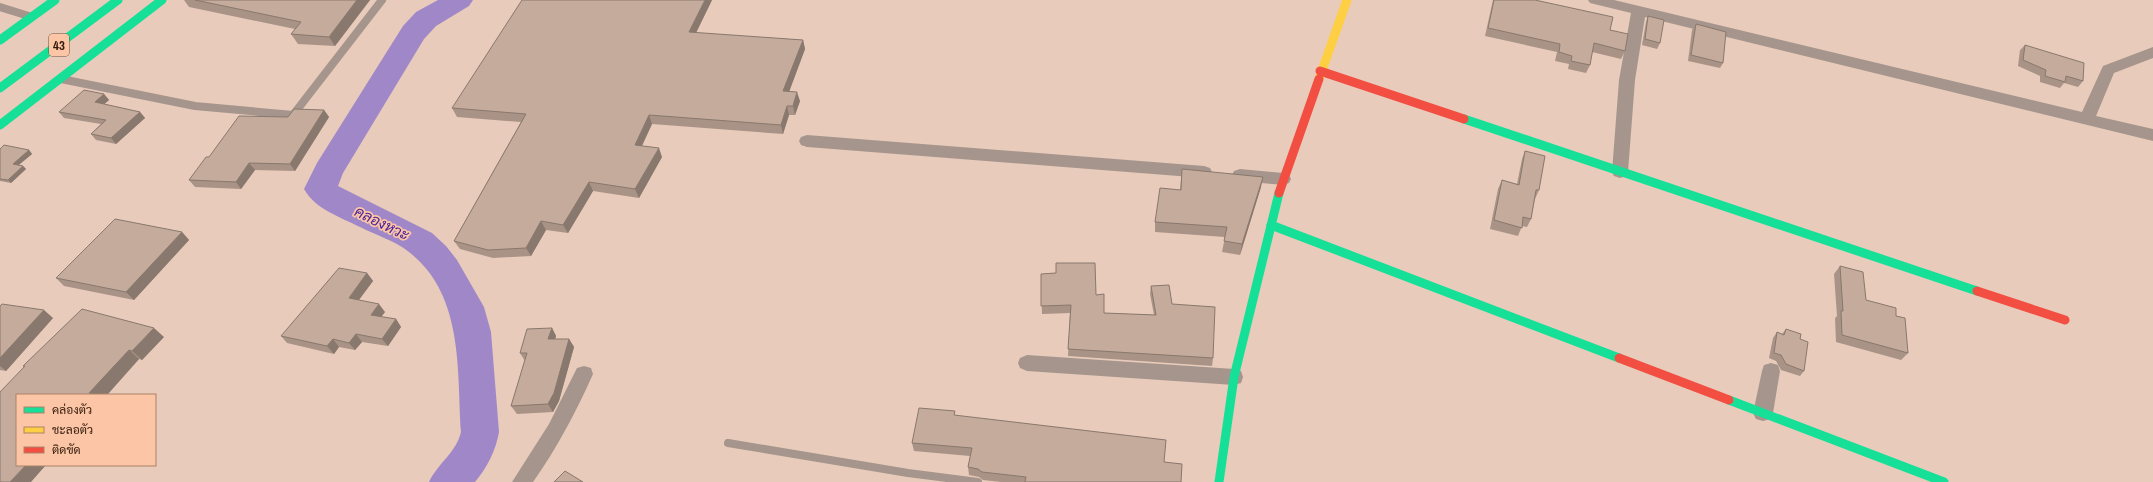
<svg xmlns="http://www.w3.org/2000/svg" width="2153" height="482" viewBox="0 0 2153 482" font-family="'Archivo Narrow',Sarabun,sans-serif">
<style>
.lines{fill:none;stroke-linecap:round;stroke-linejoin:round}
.river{fill:#a088c8;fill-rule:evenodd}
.lane{stroke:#a5958c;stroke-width:8}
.street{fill:#a5958c;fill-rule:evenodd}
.fast{stroke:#16e098;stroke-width:9}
.slow{stroke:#ffcf43;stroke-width:9}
.jam{stroke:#f24e42;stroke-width:9}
.wall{fill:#a99386}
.shaded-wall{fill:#89786d}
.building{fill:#c4ab9c;stroke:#89786d}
.labels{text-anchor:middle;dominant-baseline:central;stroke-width:3.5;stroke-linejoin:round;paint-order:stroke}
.shield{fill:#fcc6a6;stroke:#6f4d39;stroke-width:1}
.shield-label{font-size:13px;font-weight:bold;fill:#32190a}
.water-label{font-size:15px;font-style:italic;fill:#4c249a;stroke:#fcc6a6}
</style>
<rect width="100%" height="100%" fill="#e8cbba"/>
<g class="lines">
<!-- river -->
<path class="river" d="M438,0H473L469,6L436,26L424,39L343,173L338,186L432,233L446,246L457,260L484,307L491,332L499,432C496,450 487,468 475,482H429C438,463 456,453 461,432C457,370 464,295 409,252C395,241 376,235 360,227C340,217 315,209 304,189L317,163L403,26L416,12Z"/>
<!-- lane -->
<g class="lane">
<path d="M0,7L32,17"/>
<path d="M61,79L195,106L293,115L382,0"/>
<path d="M728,443L908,473L978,482"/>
</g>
<!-- street -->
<g class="street">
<path d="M1588,0H1614L2082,112L2103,66L2153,47V58L2114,73L2096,116L2153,129V141L1645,17L1635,80L1628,172L1626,176L1620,178L1614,176L1612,172L1619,80L1631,13L1590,3Z"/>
<path d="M807,135L1204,166L1210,168L1212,172L1210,176L1204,178L807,147L801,145L799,141L801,137Z"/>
<path d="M1240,169L1283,173L1289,175L1291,179L1289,183L1283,185L1240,181L1234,179L1232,175L1234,171Z"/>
<path d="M1027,355L1234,369L1241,371L1243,377L1241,383L1234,385L1027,371L1020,368L1018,363L1020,358Z"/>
<path d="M1771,363L1778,365L1780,371L1773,413L1770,419L1763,421L1756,419L1753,413L1762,371L1764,365Z"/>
<path d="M584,366L591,368L593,374C576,412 557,448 533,482H512L549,424L577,368Z"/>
</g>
<!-- fast -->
<g class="fast">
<path d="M0,40L55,0"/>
<path d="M0,88L118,0"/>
<path d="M1464,119L1977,291"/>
<path d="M0,125L162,0"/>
<path d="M1271,225L1619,358"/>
<path d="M1729,400L1944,482"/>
<path d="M1219,482L1234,377L1279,193"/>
</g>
<!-- slow -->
<path class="slow" d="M1319,79L1347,0"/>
<!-- jam -->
<g class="jam">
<path d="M1320,71L1464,119"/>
<path d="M1279,193L1319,79"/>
<path d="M1977,291L2065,320"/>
<path d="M1619,358L1729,400"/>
</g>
</g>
<!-- wall -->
<g class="wall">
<path d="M184,0H370L335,46L298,44L291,34L295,29L189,7Z"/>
<path d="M712,0L696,33L803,40L805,49L789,92L800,101L795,115H789L783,134L652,124L642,146L662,157L639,198L593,191L568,233L546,230L531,256L493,258L460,249L454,241L521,122L457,117L452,108Z"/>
<path d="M1493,0H1535L1610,30L1625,51L1621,59L1592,52L1590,65L1586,73L1568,69L1569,64L1555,61L1557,52L1485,36Z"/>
<path d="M1648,16L1660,43L1657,49L1642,45L1646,22Z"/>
<path d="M1696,24L1723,63L1720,68L1688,61L1692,30Z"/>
<path d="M2025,45L2083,81L2078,87L2064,83L2060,88L2040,82V76L2018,66L2020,50Z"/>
<path d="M104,94L109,100L104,104L140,112L145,118L116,144L96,140L91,134L101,124L64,118L59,112Z"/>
<path d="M324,110L329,117L295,171L255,170L241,189L195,187L189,180L209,157L288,117Z"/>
<path d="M0,149L29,150L32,154L19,165L23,166L26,169L11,183L0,181Z"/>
<path d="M1525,151L1539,190L1535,199V198L1531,219L1527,227L1522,226L1518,236L1490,229L1498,189L1502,180L1517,184L1522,159Z"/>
<path d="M1182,169L1261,187L1240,255L1222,252L1225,237L1155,232V222L1180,190Z"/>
<path d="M182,232L189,240L134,300L64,286L56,278Z"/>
<path d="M1840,266L1866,300L1896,316L1908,353L1901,360L1836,342L1835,318L1837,316L1834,274Z"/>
<path d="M367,273L373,281L359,300L385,312L381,317L396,319L401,327L388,346L362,342L355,350L339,347L334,354L287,343L281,336Z"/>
<path d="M1041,274L1096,295L1104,313L1154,315L1150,294L1151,286L1172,304L1213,358L1212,366L1068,356L1070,313L1042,314Z"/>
<path d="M0,306L53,318L6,371L0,370Z"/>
<path d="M552,328L556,336L555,339H569L574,347L559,401L553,412L517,414L511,406L525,361L520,353Z"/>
<path d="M1786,329L1800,339L1804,371L1800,376L1781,370L1776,361L1769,358L1773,338L1777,332L1782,334Z"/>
<path d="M164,337L142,360L139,359L107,395H17L24,367L23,366Z"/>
<path d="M955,415L1164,462L1181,482H1001L983,480L979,477L969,475L968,467L970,456L914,451L912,443Z"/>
</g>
<!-- shaded-wall -->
<g class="shaded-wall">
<path d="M357,0H370L335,46L329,37Z"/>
<path d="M705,0H712L692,41L689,32Z"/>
<path d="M803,40L805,49L786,100L783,91Z"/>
<path d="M797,92L800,101L795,115L793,106Z"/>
<path d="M104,94L109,100L100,108L95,102Z"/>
<path d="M787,106L789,115L783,134L781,125Z"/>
<path d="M324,110L329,117L295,171L290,164Z"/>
<path d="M140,112L145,118L116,144L111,138Z"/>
<path d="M649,115L652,124L638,154L635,145Z"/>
<path d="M659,148L662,157L639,198L635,189Z"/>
<path d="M29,150L32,154L16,167L13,164Z"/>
<path d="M249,163L255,170L241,189L236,182Z"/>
<path d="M23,166L26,169L11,183L8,180Z"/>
<path d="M1263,177L1261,187L1240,255L1242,244Z"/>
<path d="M589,182L593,191L568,233L563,225Z"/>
<path d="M541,221L546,230L531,256L526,248Z"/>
<path d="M182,232L189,240L134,300L126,292Z"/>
<path d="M367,273L373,281L355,305L349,298Z"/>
<path d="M379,304L385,312L377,322L371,315Z"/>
<path d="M44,310L53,318L6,371L0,366V358Z"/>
<path d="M396,319L401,327L388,346L382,339Z"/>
<path d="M154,328L164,337L142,360L132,351Z"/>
<path d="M552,328L556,336L553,347L548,339Z"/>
<path d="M356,334L362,342L355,350L349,343Z"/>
<path d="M333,339L339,347L334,354L327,346Z"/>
<path d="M569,339L574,347L559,401L553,412L548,404Z"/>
<path d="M129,350L139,359L107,395H91L89,393Z"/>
<path d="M26,465H46L31,482H10Z"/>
</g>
<!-- building -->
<g class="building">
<path d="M195,0H357L329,37L291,34L301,22Z"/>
<path d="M522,0H705L689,32L803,40L783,91L797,92L793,106H787L781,125L649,115L635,145L659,148L635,189L589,182L563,225L541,221L526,248L488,250L454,241L526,114L452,108Z"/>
<path d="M1494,0H1535L1613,17L1610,30L1628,34L1625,51L1594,43L1590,65L1571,61L1572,56L1559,52L1560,44L1488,28Z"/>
<path d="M1648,16L1664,20L1660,43L1645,39Z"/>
<path d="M1696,24L1726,32L1723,63L1691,55Z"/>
<path d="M2025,45L2084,63L2083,81L2066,76L2065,82L2045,76L2046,70L2023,60Z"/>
<path d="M84,90L104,94L95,102L140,112L111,138L91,134L106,120L59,112Z"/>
<path d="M294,109L324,110L290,164L249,163L236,182L189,180L206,157H209L239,116L288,117Z"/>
<path d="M4,145L29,150L13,164L23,166L8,180L0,179V149Z"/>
<path d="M1525,151L1545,156L1539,190H1536L1531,219L1523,217L1522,228L1494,220L1502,180L1519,185Z"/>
<path d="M1182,169L1263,177L1242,244L1224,241L1227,227L1155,222L1160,188L1181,190Z"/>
<path d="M115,219L182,232L126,292L56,278Z"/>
<path d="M1056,263H1095L1096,295L1104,294V313L1156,315L1151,286L1169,285L1172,304L1215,307L1213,358L1068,349L1071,305L1041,306V274L1056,273Z"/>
<path d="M1840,266L1863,272L1866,300L1896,308V316L1905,318L1908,353L1842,335L1841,311H1843Z"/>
<path d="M339,268L367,273L349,298L379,304L371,315L396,319L382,339L356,334L349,343L333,339L327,346L281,336Z"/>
<path d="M2,304L44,310L0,358V306Z"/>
<path d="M82,309L154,328L132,351L129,350L89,393L98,395H17V465H26L10,482H0V392L25,366H23Z"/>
<path d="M552,328L548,339H569L554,393L548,404L511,406L527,353H520L527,329Z"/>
<path d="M1786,329L1801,334L1800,339L1808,342L1804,371L1786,364L1781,355L1774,353L1777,332L1784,335Z"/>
<path d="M919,408L955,411L954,415L1166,440L1164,462L1182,464L1181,482H1025L1026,477L982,472L978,469L968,467L972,448L912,443Z"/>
<path d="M565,471L583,482H554Z"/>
</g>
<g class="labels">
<!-- shield labels -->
<rect class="shield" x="49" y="34" width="20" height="22" rx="3"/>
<g class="shield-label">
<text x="59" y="45">43</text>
</g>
<!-- water labels -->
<g class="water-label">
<text transform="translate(382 223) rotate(26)">คลองหวะ</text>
</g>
</g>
<!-- legend -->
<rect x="16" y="394" width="140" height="72" fill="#fcc6a6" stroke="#ab8168"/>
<rect x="24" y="407" width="20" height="6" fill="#16e098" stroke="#ab8168"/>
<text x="52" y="414" font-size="12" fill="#32190a">คล่องตัว</text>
<rect x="24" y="427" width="20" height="6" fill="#ffcf43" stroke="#ab8168"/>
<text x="52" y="434" font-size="12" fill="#32190a">ชะลอตัว</text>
<rect x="24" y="447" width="20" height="6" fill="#f24e42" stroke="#ab8168"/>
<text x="52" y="454" font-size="12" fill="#32190a">ติดขัด</text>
</svg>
